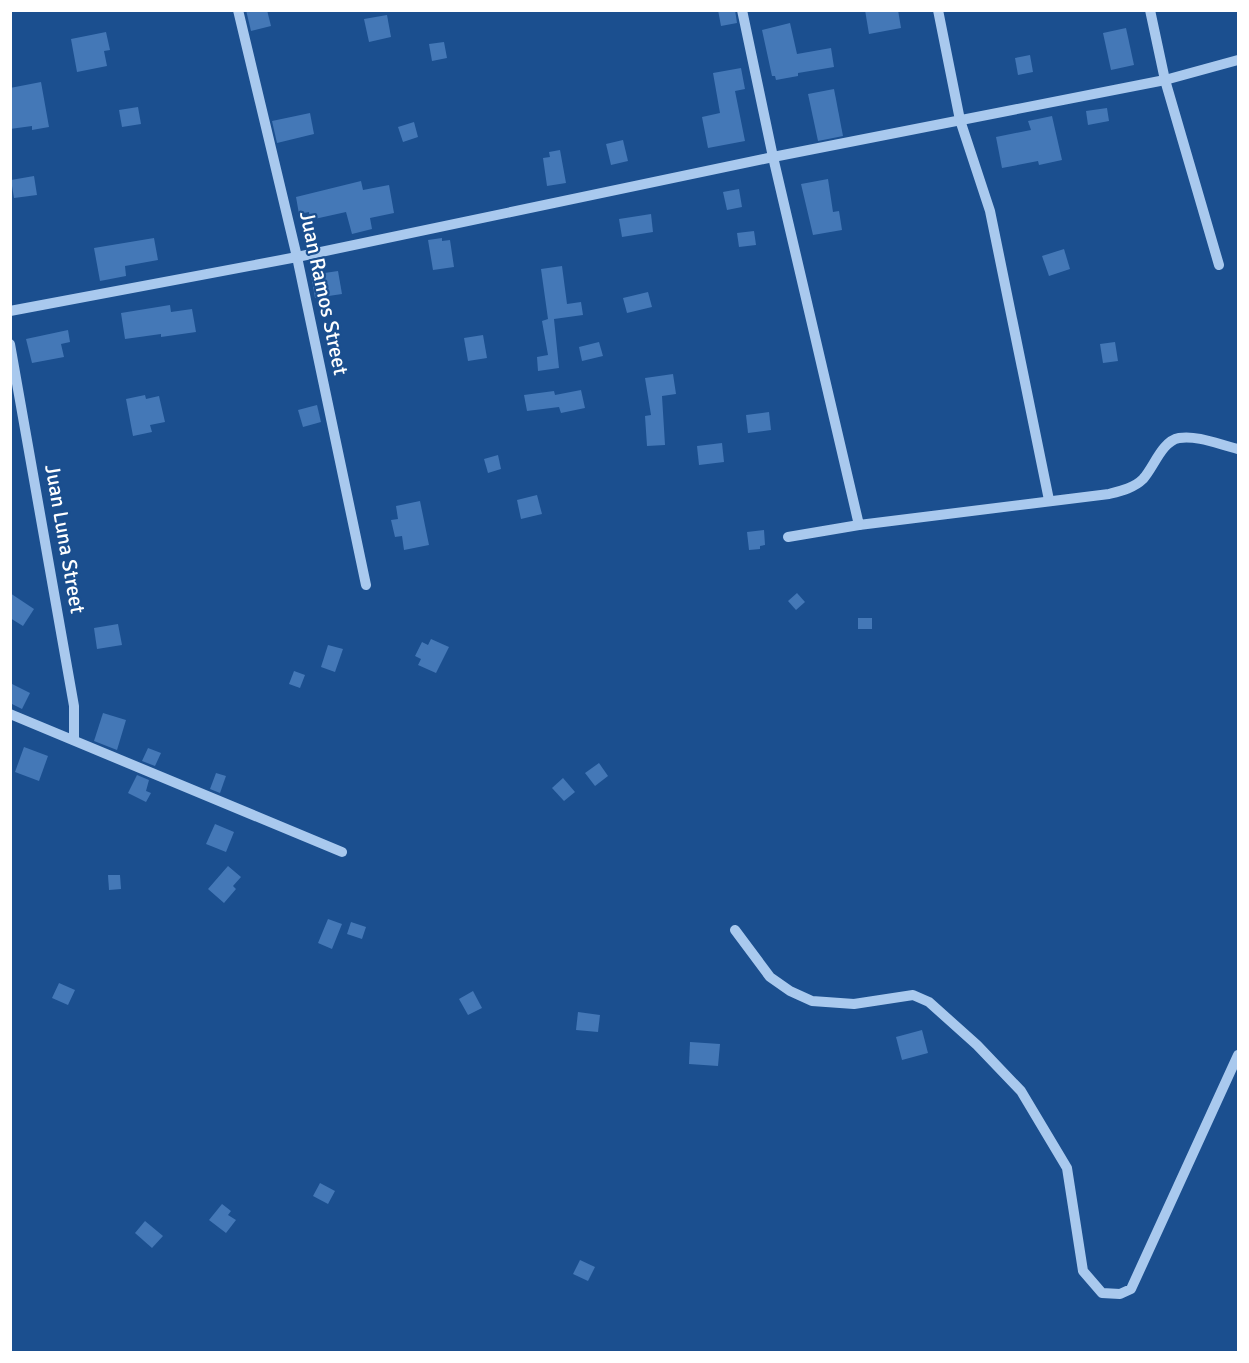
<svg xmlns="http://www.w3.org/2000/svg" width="1249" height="1363" viewBox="0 0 1249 1363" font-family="Signika,sans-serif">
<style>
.building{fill:#4478b7}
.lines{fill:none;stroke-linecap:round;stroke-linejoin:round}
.minor{stroke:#a9c9ee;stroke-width:10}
.labels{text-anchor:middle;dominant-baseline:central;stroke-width:4.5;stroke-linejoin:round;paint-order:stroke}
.street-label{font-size:21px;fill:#fff;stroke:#1b4f8f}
</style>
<rect width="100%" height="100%" fill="#1b4f8f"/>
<!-- building -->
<g class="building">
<path d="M246,10H267L271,26L251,31Z"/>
<path d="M718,10H735L737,23L721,26Z"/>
<path d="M865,10H898L901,28L869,34Z"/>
<path d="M387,15L391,37L369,42L364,19Z"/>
<path d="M790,23L797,54L831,48L834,67L798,73V76L776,80L775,76H772L762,30Z"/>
<path d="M1126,28L1134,65L1111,70L1103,33Z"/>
<path d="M106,32L110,50L104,51L107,66L77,72L71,39Z"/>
<path d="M444,42L447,58L432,61L429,44Z"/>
<path d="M1030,55L1033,72L1018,75L1015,58Z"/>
<path d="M741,68L745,89L735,91L745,141L708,148L702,117L720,113L713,73Z"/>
<path d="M41,82L49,127L32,130V126L10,129V88Z"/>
<path d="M834,89L843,136L818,141L808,94Z"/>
<path d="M138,107L141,124L122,127L119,110Z"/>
<path d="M1107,108L1109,121L1088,125L1086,111Z"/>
<path d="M310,113L314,134L277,143L272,121Z"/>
<path d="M1052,116L1062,160L1039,165L1038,161L1002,168L996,137L1031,130L1028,121Z"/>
<path d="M414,122L418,137L403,142L398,127Z"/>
<path d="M623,140L628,161L611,165L606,144Z"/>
<path d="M560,150L566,183L547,186L543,158L550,157L549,152Z"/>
<path d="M34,176L37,195L14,198L11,180Z"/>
<path d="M828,179L833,212L839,211L842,230L813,235L801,184Z"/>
<path d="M361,181L363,190L389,185L394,213L370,218L372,229L352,234L346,212L310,220L309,212L299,214L296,197Z"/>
<path d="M739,189L742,207L727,210L723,192Z"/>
<path d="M651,214L653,232L622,237L619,219Z"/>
<path d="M754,231L756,245L739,247L737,233Z"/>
<path d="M154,238L158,260L125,266L126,276L100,281L94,248Z"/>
<path d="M442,238V241L450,240L454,267L433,270L428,240Z"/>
<path d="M1064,249L1070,269L1049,276L1042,256Z"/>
<path d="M562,266L567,304L581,302L583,315L554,319L559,368L538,371L537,357L548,355L542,321L548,319L541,269Z"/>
<path d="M338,271L342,294L315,298L311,275Z"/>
<path d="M648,292L652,307L627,313L623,298Z"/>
<path d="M170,305L171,312L192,309L196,332L161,337V334L125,339L121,313Z"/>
<path d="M68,330L70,342L61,344L64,357L32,363L26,339Z"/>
<path d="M483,335L487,358L468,361L464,338Z"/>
<path d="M599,342L603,356L582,361L579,347Z"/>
<path d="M1115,342L1118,361L1103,363L1100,344Z"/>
<path d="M673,374L676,394L662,396L665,445L647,446L645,416L651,415L645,378Z"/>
<path d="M581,390L585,408L561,413L559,407L527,411L524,395L554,391L555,395Z"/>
<path d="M145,395L146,399L159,396L165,422L150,425L152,432L133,436L126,399Z"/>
<path d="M317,405L321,422L303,427L298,410Z"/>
<path d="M769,412L771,430L748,433L746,415Z"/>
<path d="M722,443L724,462L699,465L697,446Z"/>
<path d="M498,455L501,469L488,473L484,459Z"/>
<path d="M537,495L542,514L521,519L517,500Z"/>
<path d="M420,501L429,545L404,550L402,536L395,537L391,520L398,519L396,506Z"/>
<path d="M764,530L765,545L760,546V549L749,550L747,532Z"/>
<path d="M10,593L34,609L23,626L10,618Z"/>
<path d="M797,593L805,602L796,610L788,601Z"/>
<rect x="858" y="618" width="14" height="11"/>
<path d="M118,624L122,645L97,649L94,628Z"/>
<path d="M431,639L449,647L436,673L418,665L421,659L415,656L422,642L428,645Z"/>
<path d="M328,645L343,649L335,672L321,667Z"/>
<path d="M294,671L305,675L300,688L289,684Z"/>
<path d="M10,683L30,693L22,709L10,703Z"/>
<path d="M103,713L126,720L117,750L94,741Z"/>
<path d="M24,747L48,756L39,781L15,772Z"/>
<path d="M148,748L161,753L155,766L142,761Z"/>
<path d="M599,763L608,776L595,786L585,773Z"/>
<path d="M216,773L226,776L220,793L210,789Z"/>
<path d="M137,775L149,780L146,791L151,793L146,802L128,793Z"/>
<path d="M563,778L575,792L564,801L552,788Z"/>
<path d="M215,824L234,832L226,852L206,844Z"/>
<path d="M228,866L241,877L233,886L236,889L224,903L208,889Z"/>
<path d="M108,875H120L121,889L109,890Z"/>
<path d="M328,919L342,924L332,949L318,943Z"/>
<path d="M351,922L366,927L362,939L347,934Z"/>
<path d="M59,983L75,990L68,1005L52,998Z"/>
<path d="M473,991L482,1008L468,1015L459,999Z"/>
<path d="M578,1012L600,1015L598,1032L576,1030Z"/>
<path d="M922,1030L928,1053L902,1060L896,1037Z"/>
<path d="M690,1042L720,1044L718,1066L689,1064Z"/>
<path d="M320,1183L335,1191L328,1204L313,1196Z"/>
<path d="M222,1204L231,1211L228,1215L236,1220L226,1233L209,1220Z"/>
<path d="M145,1221L163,1236L152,1248L135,1233Z"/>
<path d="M580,1260L595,1267L588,1281L573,1274Z"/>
</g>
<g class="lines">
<!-- minor -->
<g class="minor">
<path d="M238,10L297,257L366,585"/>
<path d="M742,10L773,157L859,525L1109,494C1121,491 1134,488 1143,479C1154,467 1162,441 1179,438C1198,435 1220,445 1238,449"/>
<path d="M938,10L960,120L990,211L1049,500"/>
<path d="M1150,10L1165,80L1219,265"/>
<path d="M10,311L297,257L773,157L1165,80L1238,60"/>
<path d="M10,344L74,706V740"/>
<path d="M788,537L859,525"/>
<path d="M10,714L342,852"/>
<path d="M735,930L770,977L790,991L812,1001L854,1004L913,995L929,1002L977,1045L1021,1091L1067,1168L1083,1271L1102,1293L1120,1294L1131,1289L1238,1055"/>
</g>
</g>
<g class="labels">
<!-- street labels -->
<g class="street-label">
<text transform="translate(324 293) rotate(78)">Juan Ramos Street</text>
<text transform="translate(65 539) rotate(80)">Juan Luna Street</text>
</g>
</g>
<!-- border -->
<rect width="1249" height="1363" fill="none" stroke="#ffffff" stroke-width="24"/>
</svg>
